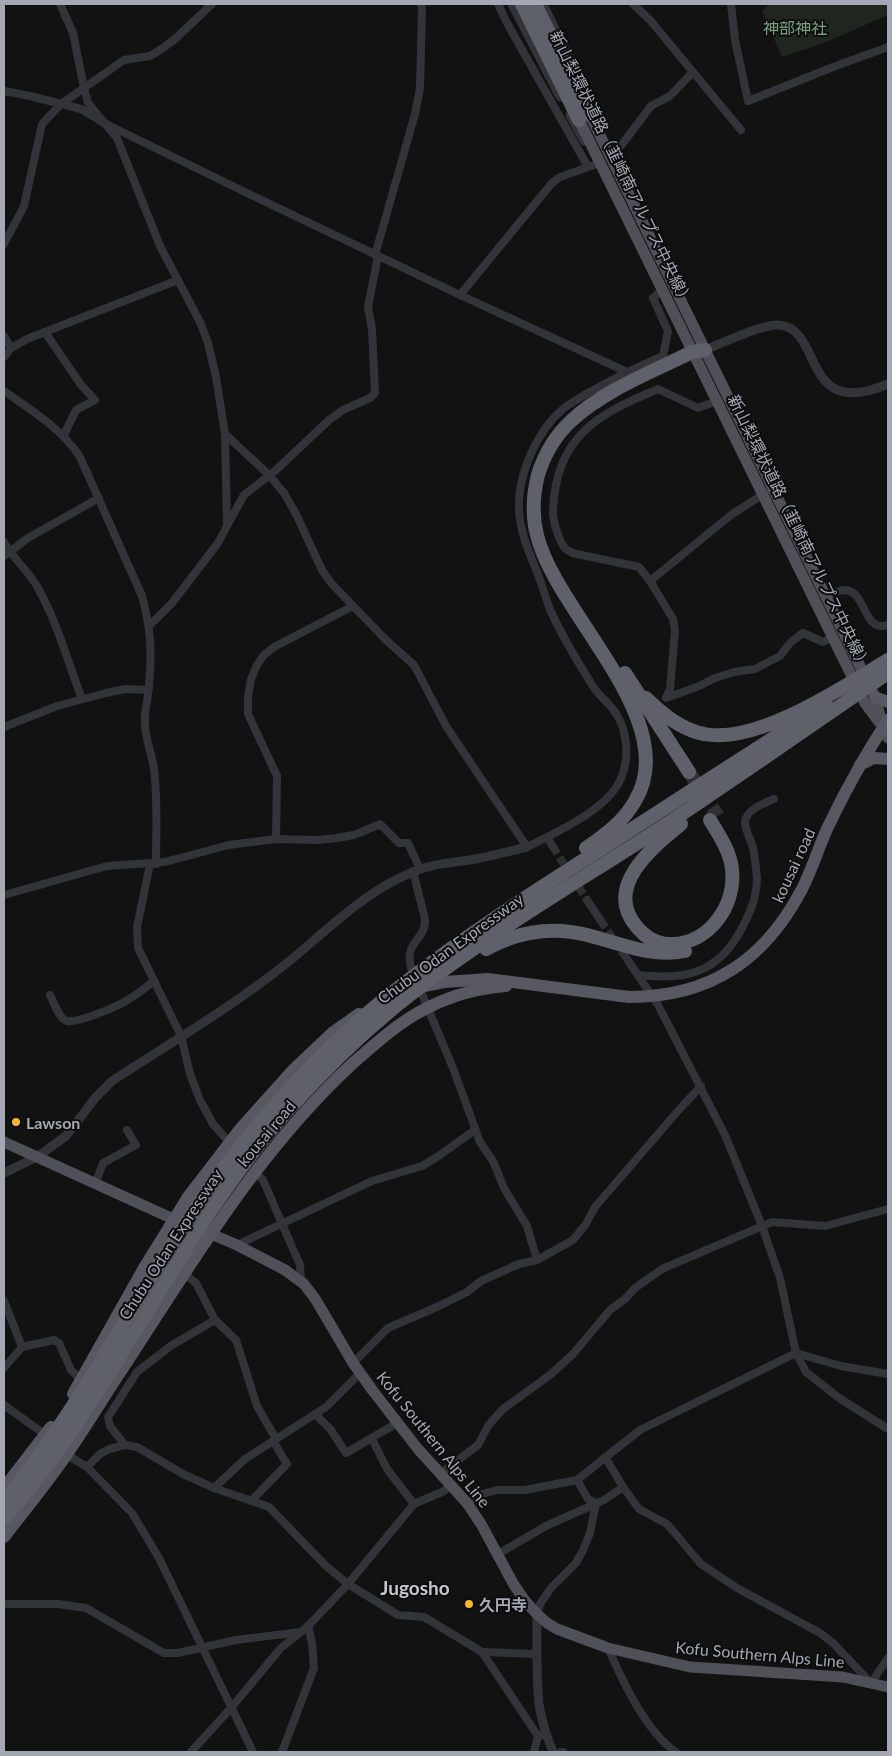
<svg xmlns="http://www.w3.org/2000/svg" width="892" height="1756" viewBox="0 0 892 1756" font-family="Lato,'Noto Sans JP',sans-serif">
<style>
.green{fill:#1e261f}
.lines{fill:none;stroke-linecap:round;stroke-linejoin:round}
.minor-tunnel{stroke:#2f3033;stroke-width:8;stroke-dasharray:8 4;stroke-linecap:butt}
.motorway-tunnel{stroke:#2f3033;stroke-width:14;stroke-dasharray:14 7;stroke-linecap:butt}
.minor{stroke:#333439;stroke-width:8}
.tertiary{stroke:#333439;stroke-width:9}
.primary{stroke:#4f5058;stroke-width:11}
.trunk{stroke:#575861;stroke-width:12}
.motorway{stroke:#5f616a;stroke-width:14}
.poi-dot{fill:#f6b628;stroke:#0d0d0e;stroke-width:2}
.labels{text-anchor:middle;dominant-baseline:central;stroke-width:4;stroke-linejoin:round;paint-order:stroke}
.park-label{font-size:16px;fill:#79a07d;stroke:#0d0d0e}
.street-label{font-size:16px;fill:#a3a8b4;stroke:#0d0d0e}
.poi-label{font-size:16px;font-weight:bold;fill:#a3a8b4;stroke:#0d0d0e;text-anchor:start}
.quarter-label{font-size:19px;font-weight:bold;fill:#c4c7d0;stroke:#0d0d0e}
</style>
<rect width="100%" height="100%" fill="#121213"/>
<!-- green -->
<path class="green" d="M770,4H869L870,5L871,4H888V15L824,43L782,57L762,11Z"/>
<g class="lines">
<!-- minor-tunnel -->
<g class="minor-tunnel">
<path d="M635,721L647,717L664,701"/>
<path d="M553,847L587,900"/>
<path d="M601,921L627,959"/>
</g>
<!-- motorway-tunnel -->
<path class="motorway-tunnel" d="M689,772L718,816"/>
<!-- minor -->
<g class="minor">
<path d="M60,4L73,33L84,88L88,103L117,138L160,246L200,322L208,343L216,377L225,434L227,526L218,543L172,603L149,626"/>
<path d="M498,4L507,23L588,167"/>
<path d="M633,4L650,20L741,130"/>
<path d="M731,4L735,40L748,101L833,67L888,47"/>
<path d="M4,91L30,96L81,109L104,123L247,193L460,295L627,372"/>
<path d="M613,152L620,147L651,106L670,96L692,73"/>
<path d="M4,244L24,206L42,124L61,104L124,60L150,56L163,48L175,39L212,4"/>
<path d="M375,255L415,114L420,88L422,9L421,4"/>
<path d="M460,295L552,183L560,177L597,164"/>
<path d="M45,332L81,385L95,400L76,410L64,435"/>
<path d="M4,336L11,348"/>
<path d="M4,357L11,348L27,339L178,280"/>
<path d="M4,391C32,411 61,428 80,457L142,596C151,628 152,654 149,686C148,699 144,712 145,724C145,740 152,753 154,769C158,800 156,832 156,864"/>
<path d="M717,401L698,408L658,389C596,415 556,437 553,510C552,518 559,543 566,549C568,551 570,551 572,553L639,567L650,581L673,619L675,631L670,689L666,698L697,687L715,678L734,672L755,669L780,656L791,642L803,633L823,642L833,637"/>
<path d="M225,434L269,475L284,493L296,514L322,570L331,583L386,640L414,665L446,726L527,847C557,832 610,809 622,776C630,754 627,726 612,708C606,701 599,695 594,688C579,664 563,638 551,612C546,599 542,585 537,572C529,552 519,530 519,507C518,474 537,431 563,409C570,403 580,398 588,393C613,379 637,367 663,356L668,331L653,298L662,290"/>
<path d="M228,524L244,495L275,471L329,420L343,410L370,398L375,393L372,329L368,307L378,256"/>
<path d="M4,542C13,559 29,571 38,588C57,622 68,662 82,699"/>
<path d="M4,556L28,538L99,498"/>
<path d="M650,581L731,515L765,493"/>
<path d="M826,596C832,594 839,590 845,590C867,591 862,633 888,625"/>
<path d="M4,727L57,706L106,693L125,689L148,690"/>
<path d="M547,837L553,847"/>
<path d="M276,839L277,776L248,714V696L251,679L257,665L264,655L274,647L353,606"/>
<path d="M150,864L137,927L138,948L181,1036L190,1074L200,1100L213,1124L230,1143"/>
<path d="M413,871L425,919C426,941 404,940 411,968L453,1068L480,1142L493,1161L504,1188L527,1226L537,1260"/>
<path d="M4,895L107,866L165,862L229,845L276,839L317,840L337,838L354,835L380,824L399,843H408L420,869"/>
<path d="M587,900L601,921"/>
<path d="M627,959L658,1005L725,1135L762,1226L780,1278L796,1353L806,1372L839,1398L888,1429"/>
<path d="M639,975C690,981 722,971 745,922C752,909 757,893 757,878C756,869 755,857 753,848C751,840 745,830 745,822C746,810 764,803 774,799"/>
<path d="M50,995C54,1002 59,1019 67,1021C79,1023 119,1006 129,999C138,994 146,987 154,981"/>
<path d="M255,1172L263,1180L300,1265L301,1281"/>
<path d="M95,1184L103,1163L136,1145L127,1130"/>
<path d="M237,1245L372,1181L422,1166L437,1157L475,1130"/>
<path d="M183,1273L196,1283L215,1320L236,1340L257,1406L276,1439"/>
<path d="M4,1301L22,1347L4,1368"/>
<path d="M22,1347L54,1340L59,1343L71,1370L81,1380"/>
<path d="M353,1363L388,1328L439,1306L467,1292L481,1281L519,1264L537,1260L573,1240L586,1224L595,1207L677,1112L701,1086"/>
<path d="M4,1405L47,1436"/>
<path d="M315,1414L331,1430L346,1453L397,1423"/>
<path d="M372,1439L387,1469L414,1504"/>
<path d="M125,1445L110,1426L108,1417L137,1372L172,1345L215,1320"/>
<path d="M64,1453L87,1467L132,1513L159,1558L253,1752"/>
<path d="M605,1457L623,1487L639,1509L667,1524L701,1564L737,1588L820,1633L833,1643L871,1683L888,1658"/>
<path d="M87,1467L100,1454L109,1449L125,1445L137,1447L183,1474L214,1488L269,1507L326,1566L348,1584L398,1615L424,1617L482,1652L536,1654"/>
<path d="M440,1474L478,1445L488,1426L503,1409L550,1375L573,1354L610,1310L625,1299L635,1288L662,1269L772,1222L825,1226L888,1209"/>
<path d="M214,1488L245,1459L326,1407L360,1373"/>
<path d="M251,1501L287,1464L273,1441"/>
<path d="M467,1503L482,1494L497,1490H525L577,1480L640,1430L796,1353L841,1366L888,1374"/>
<path d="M498,1554L546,1526L604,1500L623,1487"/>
<path d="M4,1604H58L86,1608L164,1653H178L236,1640L301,1632"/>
<path d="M537,1614L540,1604L551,1588L576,1563L583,1550L590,1533L596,1503L588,1499L577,1480"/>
<path d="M608,1648C622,1680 646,1732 676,1752"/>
<path d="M482,1652L538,1736"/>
<path d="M191,1752L231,1708L280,1649L308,1626L348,1584L414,1504L444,1491L451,1485"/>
<path d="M282,1752L314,1668L312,1643L308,1626"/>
<path d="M534,1752L538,1736L542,1735"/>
<path d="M561,1752H563"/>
</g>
<!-- tertiary -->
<g class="tertiary">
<path d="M512,4L560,97"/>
<path d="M543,4L571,62"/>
<path d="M570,115L584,141"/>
<path d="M705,350C720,344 763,324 777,325C825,326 799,422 888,384"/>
<path d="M4,1173L37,1157L66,1136L96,1097L112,1081C169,1044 228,1009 282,967C324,934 362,892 413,872C433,863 454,863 475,859C493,856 510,851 527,847"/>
<path d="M537,1614C537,1644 536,1674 539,1704C541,1720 547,1737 553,1752"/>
</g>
<!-- primary -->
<g class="primary">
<path d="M590,115L875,697L883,727L888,738"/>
<path d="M579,120L865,703L879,722"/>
<path d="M4,1142L182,1223"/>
<path d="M204,1231L237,1245L285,1270L304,1284L316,1300L353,1363L373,1391L418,1449L467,1503L481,1524L514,1585L526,1602L537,1614L547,1623L557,1629L608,1648L690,1667L843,1677L888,1687"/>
</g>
<!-- trunk -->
<g class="trunk">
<path d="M875,697L888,702"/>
<path d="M860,765L874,758L888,759"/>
<path d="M421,987L445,982L488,979L629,997C710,997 765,960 802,889C812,870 818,849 827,829C845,791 865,755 888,720"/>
<path d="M73,1394L144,1268L188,1197L241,1128L294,1069L332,1033L359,1014"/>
<path d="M4,1488L51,1427"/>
<path d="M4,1537C25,1510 47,1483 67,1454C86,1427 103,1398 121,1371C192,1263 256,1153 352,1064C376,1043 400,1021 429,1007C453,995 479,988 506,986"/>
</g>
<!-- motorway -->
<g class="motorway">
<path d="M522,4L579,120"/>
<path d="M535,4L590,115"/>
<path d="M625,673L689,772"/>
<path d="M646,698C662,714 682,730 704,734C757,745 843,687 888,660"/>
<path d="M681,824C654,846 603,886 636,926C645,937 657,945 672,944C710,943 736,905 732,869C730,851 719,835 710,820"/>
<path d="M586,848C605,835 624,821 635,801C684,721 555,612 537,535C532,516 533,495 538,475C544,455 555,436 571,421C604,390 652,372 692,352L705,350"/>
<path d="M486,949C517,932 552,926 587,935C620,943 650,958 685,951"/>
<path d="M4,1501C99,1386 157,1247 252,1132C297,1078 346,1028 402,985C464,937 529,895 595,853C672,803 749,754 826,704"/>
<path d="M4,1519C29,1489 54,1458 76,1425C147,1319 203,1205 289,1109C326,1068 367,1028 411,994C489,934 574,884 656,831C734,780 811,725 888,673"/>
</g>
</g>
<!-- markers -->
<g class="poi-dot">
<circle cx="16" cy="1122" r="5"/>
<circle cx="469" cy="1604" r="5"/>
</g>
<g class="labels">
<!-- park labels -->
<g class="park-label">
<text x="795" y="27">神部神社</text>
</g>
<!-- street labels -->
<g class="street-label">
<text transform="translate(622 168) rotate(64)">新山梨環状道路（韮崎南アルプス中央線）</text>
<text transform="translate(800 532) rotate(64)">新山梨環状道路（韮崎南アルプス中央線）</text>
<text transform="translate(793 865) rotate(-65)">kousai road</text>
<text transform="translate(450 948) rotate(-36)">Chubu Odan Expressway</text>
<text transform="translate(266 1133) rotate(-50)">kousai road</text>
<text transform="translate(170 1244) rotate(-57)">Chubu Odan Expressway</text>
<text transform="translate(434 1439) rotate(51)">Kofu Southern Alps Line</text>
<text transform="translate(760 1654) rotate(5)">Kofu Southern Alps Line</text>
</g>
<!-- poi labels -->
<g class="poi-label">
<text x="26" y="1122">Lawson</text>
<text x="479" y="1604">久円寺</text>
</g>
<!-- quarter labels -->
<g class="quarter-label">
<text x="415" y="1587">Jugosho</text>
</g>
</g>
<!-- border -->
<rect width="892" height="1756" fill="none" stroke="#a3a8b4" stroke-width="10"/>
</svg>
